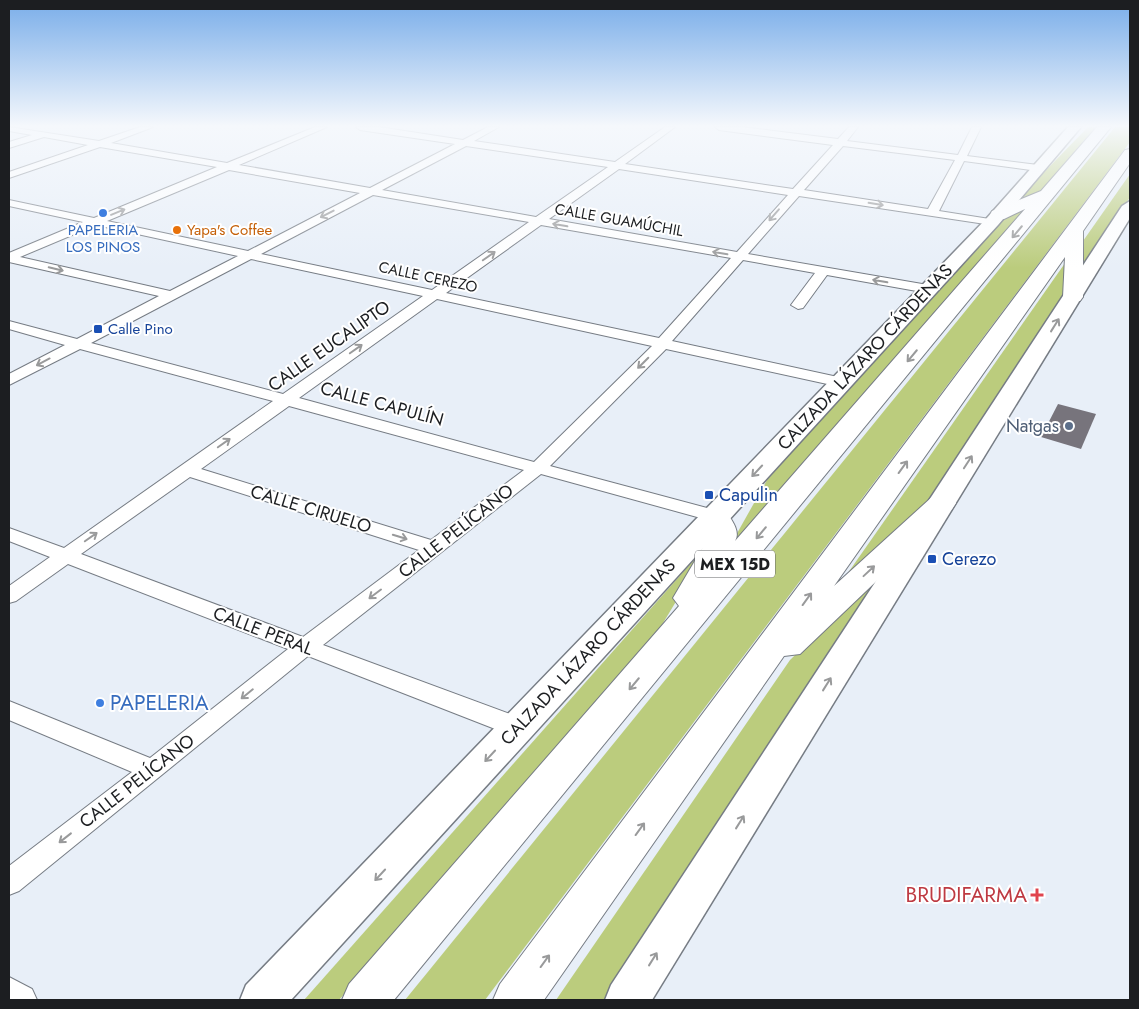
<svg xmlns="http://www.w3.org/2000/svg" width="1139" height="1009" viewBox="0 0 1139 1009" font-family="Jost,sans-serif">
<style>
.green{fill:#bbcc7d}
.building{fill:#77747c}
.lines{fill:none;stroke-linecap:round;stroke-linejoin:round}
.minor-casing{stroke:#767c84;stroke-width:2}
.secondary-casing{stroke:#767c84;stroke-width:3}
.motorway-casing{stroke:#767c84;stroke-width:2}
.minor{fill:#fff;fill-rule:evenodd}
.secondary{fill:#fff;fill-rule:evenodd}
.motorway{fill:#fff;fill-rule:evenodd}
.oneway{stroke:#999a9b}
.shop-dot{fill:#3f7fe0;stroke:#fff;stroke-width:2}
.food-dot{fill:#e8710a;stroke:#fff;stroke-width:2}
.transit-dot{fill:#1a4fb4;stroke:#fff;stroke-width:2}
.service-dot{fill:#5c6f8a;stroke:#fff;stroke-width:2}
.health-dot{fill:#e0444e;stroke:#fff;stroke-width:2}
.labels{text-anchor:middle;dominant-baseline:central;stroke-width:4;stroke-linejoin:round;paint-order:stroke}
.far-street-label{font-size:15px;fill:#1c1e21;stroke:#fff}
.far-shop-label{font-size:15px;fill:#366cbe;stroke:#fff}
.far-food-label{font-size:15px;fill:#c56008;stroke:#fff;text-anchor:start}
.far-transit-label{font-size:15px;fill:#164399;stroke:#fff;text-anchor:start}
.shield{fill:#fff;stroke:#606264;stroke-width:1}
.shield-label{font-size:16px;font-weight:bold;fill:#1c1e21}
.street-label{font-size:18px;fill:#1c1e21;stroke:#fff}
.service-label{font-size:18px;fill:#4e5e75;stroke:#fff;text-anchor:end}
.transit-label{font-size:18px;fill:#164399;stroke:#fff;text-anchor:start}
.near-shop-label{font-size:21px;fill:#366cbe;stroke:#fff;text-anchor:start}
.near-health-label{font-size:21px;fill:#be3a42;stroke:#fff;text-anchor:end}
</style>
<rect width="100%" height="100%" fill="#e8eff8"/>
<!-- green -->
<g class="green">
<path d="M1088,127H1099L1047,191L1013,204Z"/>
<path d="M1115,127H1130V142L485,1000H405Z"/>
<path d="M1130,174V197L1081,275L1083,241Z"/>
<path d="M1037,204L708,585L767,480L1003,217Z"/>
<path d="M1070,256L1066,296L933,502L843,580Z"/>
<path d="M716,535L642,658L339,1000H304Z"/>
<path d="M889,565L608,1000H556L790,660Z"/>
</g>
<!-- building -->
<path class="building" d="M1058,404L1096,414L1081,449L1041,437Z"/>
<g class="lines">
<defs>
<g id="minor">
<path d="M9,127L99,141L140,127H153L111,143L227,163L315,127H327L239,165L370,188L455,144L360,130L356,127H379L463,140L488,127H499L474,141L615,162L665,127H675L625,164L793,189L833,145L719,130L715,127H741L838,139L849,127H858L847,141L958,155L972,127H981L967,156L1038,165L1043,168L1038,171L964,161L939,211L996,220V224L992,225L799,196L748,254L928,285L935,289L933,292L928,293L827,275L803,308L798,309L791,305L815,273L743,260L672,341L847,379L849,382L847,385L841,387L666,349L550,466L722,512L725,516L722,520H708L541,474L323,645L526,720L529,727L526,734L517,736L508,734L308,656L19,891L9,895V866L132,772L9,720V701L150,758L288,649L68,564L16,601L9,603V586L50,557L9,541V528L64,548L273,401L80,349L9,385V374L65,345L9,329V321L77,339L159,296L9,262V253L83,222L9,206V200L94,218L217,167L100,147L9,178V172L88,145L44,137L9,148V142L32,135L9,131ZM466,146L608,167L536,217L382,190ZM843,146L955,160L928,209L804,190ZM619,169L788,195L737,252L549,219ZM229,170L360,193L248,251L107,221ZM373,195L529,222L432,290L261,254ZM96,225L238,256L170,291L20,257ZM541,225L731,258L659,338L446,293ZM251,259L423,296L283,394L91,343ZM437,299L652,346L534,462L299,398ZM289,406L524,470L431,540L201,469ZM190,477L419,550L303,637L81,554Z"/>
<path d="M9,977L32,989L37,1000H9Z"/>
</g>
<g id="secondary">
<path d="M1068,127H1081L998,225L291,1000H240L246,985L986,219Z"/>
<path d="M1130,201V218L652,1000H605L611,985L1122,206Z"/>
</g>
<g id="motorway">
<path d="M1097,127H1111L394,1000H342L349,984L679,606L673,598L709,537L708,529L701,516L705,510L715,508L725,510C731,519 741,531 735,541L1025,209L1004,219H992L990,215L992,211L1041,191Z"/>
<path d="M1130,149V163L1083,231V297L1080,301H1066L1063,297L1065,257L834,586L932,497L942,495L952,497L956,503L952,509L800,654L784,656L544,1000H493L500,984L1125,150Z"/>
</g>
</defs>
<!-- minor casing -->
<use href="#minor" class="minor-casing"/>
<!-- secondary casing -->
<use href="#secondary" class="secondary-casing"/>
<!-- motorway casing -->
<use href="#motorway" class="motorway-casing"/>
<!-- minor -->
<use href="#minor" class="minor"/>
<!-- secondary -->
<use href="#secondary" class="secondary"/>
<!-- motorway -->
<use href="#motorway" class="motorway"/>
</g>
<!-- one-way arrows -->
<defs><path id="oneway-shaft" d="M-6 0H5M1.5-3L5.5 0L1.5 3" fill="none" stroke-width="1.6" stroke-linecap="round" stroke-linejoin="round" transform="scale(1.25)"/></defs>
<g class="oneway">
<use href="#oneway-shaft" transform="translate(876 204) rotate(9)"/>
<use href="#oneway-shaft" transform="translate(118 212) rotate(-22)"/>
<use href="#oneway-shaft" transform="translate(327 214) rotate(153)"/>
<use href="#oneway-shaft" transform="translate(774 215) rotate(131)"/>
<use href="#oneway-shaft" transform="translate(560 225) rotate(-170)"/>
<use href="#oneway-shaft" transform="translate(1017 232) rotate(130)"/>
<use href="#oneway-shaft" transform="translate(720 253) rotate(-170)"/>
<use href="#oneway-shaft" transform="translate(489 256) rotate(-35)"/>
<use href="#oneway-shaft" transform="translate(56 269) rotate(13)"/>
<use href="#oneway-shaft" transform="translate(880 281) rotate(-170)"/>
<use href="#oneway-shaft" transform="translate(1055 325) rotate(-58)"/>
<use href="#oneway-shaft" transform="translate(356 349) rotate(-35)"/>
<use href="#oneway-shaft" transform="translate(912 356) rotate(130)"/>
<use href="#oneway-shaft" transform="translate(43 362) rotate(152)"/>
<use href="#oneway-shaft" transform="translate(643 363) rotate(135)"/>
<use href="#oneway-shaft" transform="translate(224 443) rotate(-35)"/>
<use href="#oneway-shaft" transform="translate(968 462) rotate(-57)"/>
<use href="#oneway-shaft" transform="translate(903 467) rotate(-54)"/>
<use href="#oneway-shaft" transform="translate(757 471) rotate(133)"/>
<use href="#oneway-shaft" transform="translate(761 533) rotate(130)"/>
<use href="#oneway-shaft" transform="translate(91 537) rotate(-35)"/>
<use href="#oneway-shaft" transform="translate(400 537) rotate(17)"/>
<use href="#oneway-shaft" transform="translate(869 571) rotate(-43)"/>
<use href="#oneway-shaft" transform="translate(375 594) rotate(143)"/>
<use href="#oneway-shaft" transform="translate(807 599) rotate(-54)"/>
<use href="#oneway-shaft" transform="translate(634 684) rotate(130)"/>
<use href="#oneway-shaft" transform="translate(827 684) rotate(-58)"/>
<use href="#oneway-shaft" transform="translate(247 694) rotate(141)"/>
<use href="#oneway-shaft" transform="translate(490 756) rotate(133)"/>
<use href="#oneway-shaft" transform="translate(740 822) rotate(-58)"/>
<use href="#oneway-shaft" transform="translate(640 829) rotate(-54)"/>
<use href="#oneway-shaft" transform="translate(65 838) rotate(142)"/>
<use href="#oneway-shaft" transform="translate(380 875) rotate(133)"/>
<use href="#oneway-shaft" transform="translate(653 959) rotate(-58)"/>
<use href="#oneway-shaft" transform="translate(545 961) rotate(-54)"/>
</g>
<!-- sky -->
<linearGradient id="sky" x2="0" y2="1"><stop stop-color="#79ade9"/><stop offset="0.47" stop-color="#f5f8fc"/><stop offset="1" stop-color="#f5f8fc" stop-opacity="0"/></linearGradient>
<rect width="1139" height="268" fill="url(#sky)"/>
<!-- markers -->
<g class="shop-dot">
<circle cx="103" cy="213" r="5"/>
<circle cx="100" cy="703" r="5"/>
</g>
<circle class="food-dot" cx="177" cy="230" r="5"/>
<g class="transit-dot">
<rect x="93" y="324" width="10" height="10" rx="2.5"/>
<rect x="704" y="490" width="10" height="10" rx="2.5"/>
<rect x="927" y="554" width="10" height="10" rx="2.5"/>
</g>
<circle class="service-dot" cx="1069" cy="426" r="5"/>
<path class="health-dot" d="M1034.5 887.5h5v5h5v5h-5v5h-5v-5h-5v-5h5z"/>
<g class="labels">
<!-- far-street labels -->
<g class="far-street-label">
<text transform="translate(619 220) rotate(10)">CALLE GUAMÚCHIL</text>
<text transform="translate(428 277) rotate(12)">CALLE CEREZO</text>
</g>
<!-- far-shop labels -->
<g class="far-shop-label">
<text x="103" y="230">PAPELERIA<tspan x="103" dy="17">LOS PINOS</tspan></text>
</g>
<!-- far-food labels -->
<g class="far-food-label">
<text x="187" y="230">Yapa's Coffee</text>
</g>
<!-- far-transit labels -->
<g class="far-transit-label">
<text x="108" y="329">Calle Pino</text>
</g>
<!-- shield labels -->
<rect class="shield" x="695" y="550.5" width="80" height="27" rx="4"/>
<g class="shield-label">
<text x="735" y="564">MEX 15D</text>
</g>
<!-- street labels -->
<g class="street-label">
<text transform="translate(329 346) rotate(-35)">CALLE EUCALIPTO</text>
<text transform="translate(865 357) rotate(-47)">CALZADA LÁZARO CÁRDENAS</text>
<text transform="translate(382 404) rotate(15)">CALLE CAPULÍN</text>
<text transform="translate(311 509) rotate(17)">CALLE CIRUELO</text>
<text transform="translate(456 531) rotate(-38)">CALLE PELÍCANO</text>
<text transform="translate(263 631) rotate(21)">CALLE PERAL</text>
<text transform="translate(588 652) rotate(-47)">CALZADA LÁZARO CÁRDENAS</text>
<text transform="translate(137 781) rotate(-38)">CALLE PELÍCANO</text>
</g>
<!-- service labels -->
<g class="service-label">
<text x="1059" y="426">Natgas</text>
</g>
<!-- transit labels -->
<g class="transit-label">
<text x="719" y="495">Capulin</text>
<text x="942" y="559">Cerezo</text>
</g>
<!-- near-shop labels -->
<g class="near-shop-label">
<text x="110" y="703">PAPELERIA</text>
</g>
<!-- near-health labels -->
<g class="near-health-label">
<text x="1027" y="895">BRUDIFARMA</text>
</g>
</g>
<!-- border -->
<rect width="1139" height="1009" fill="none" stroke="#1c1e21" stroke-width="20"/>
</svg>
